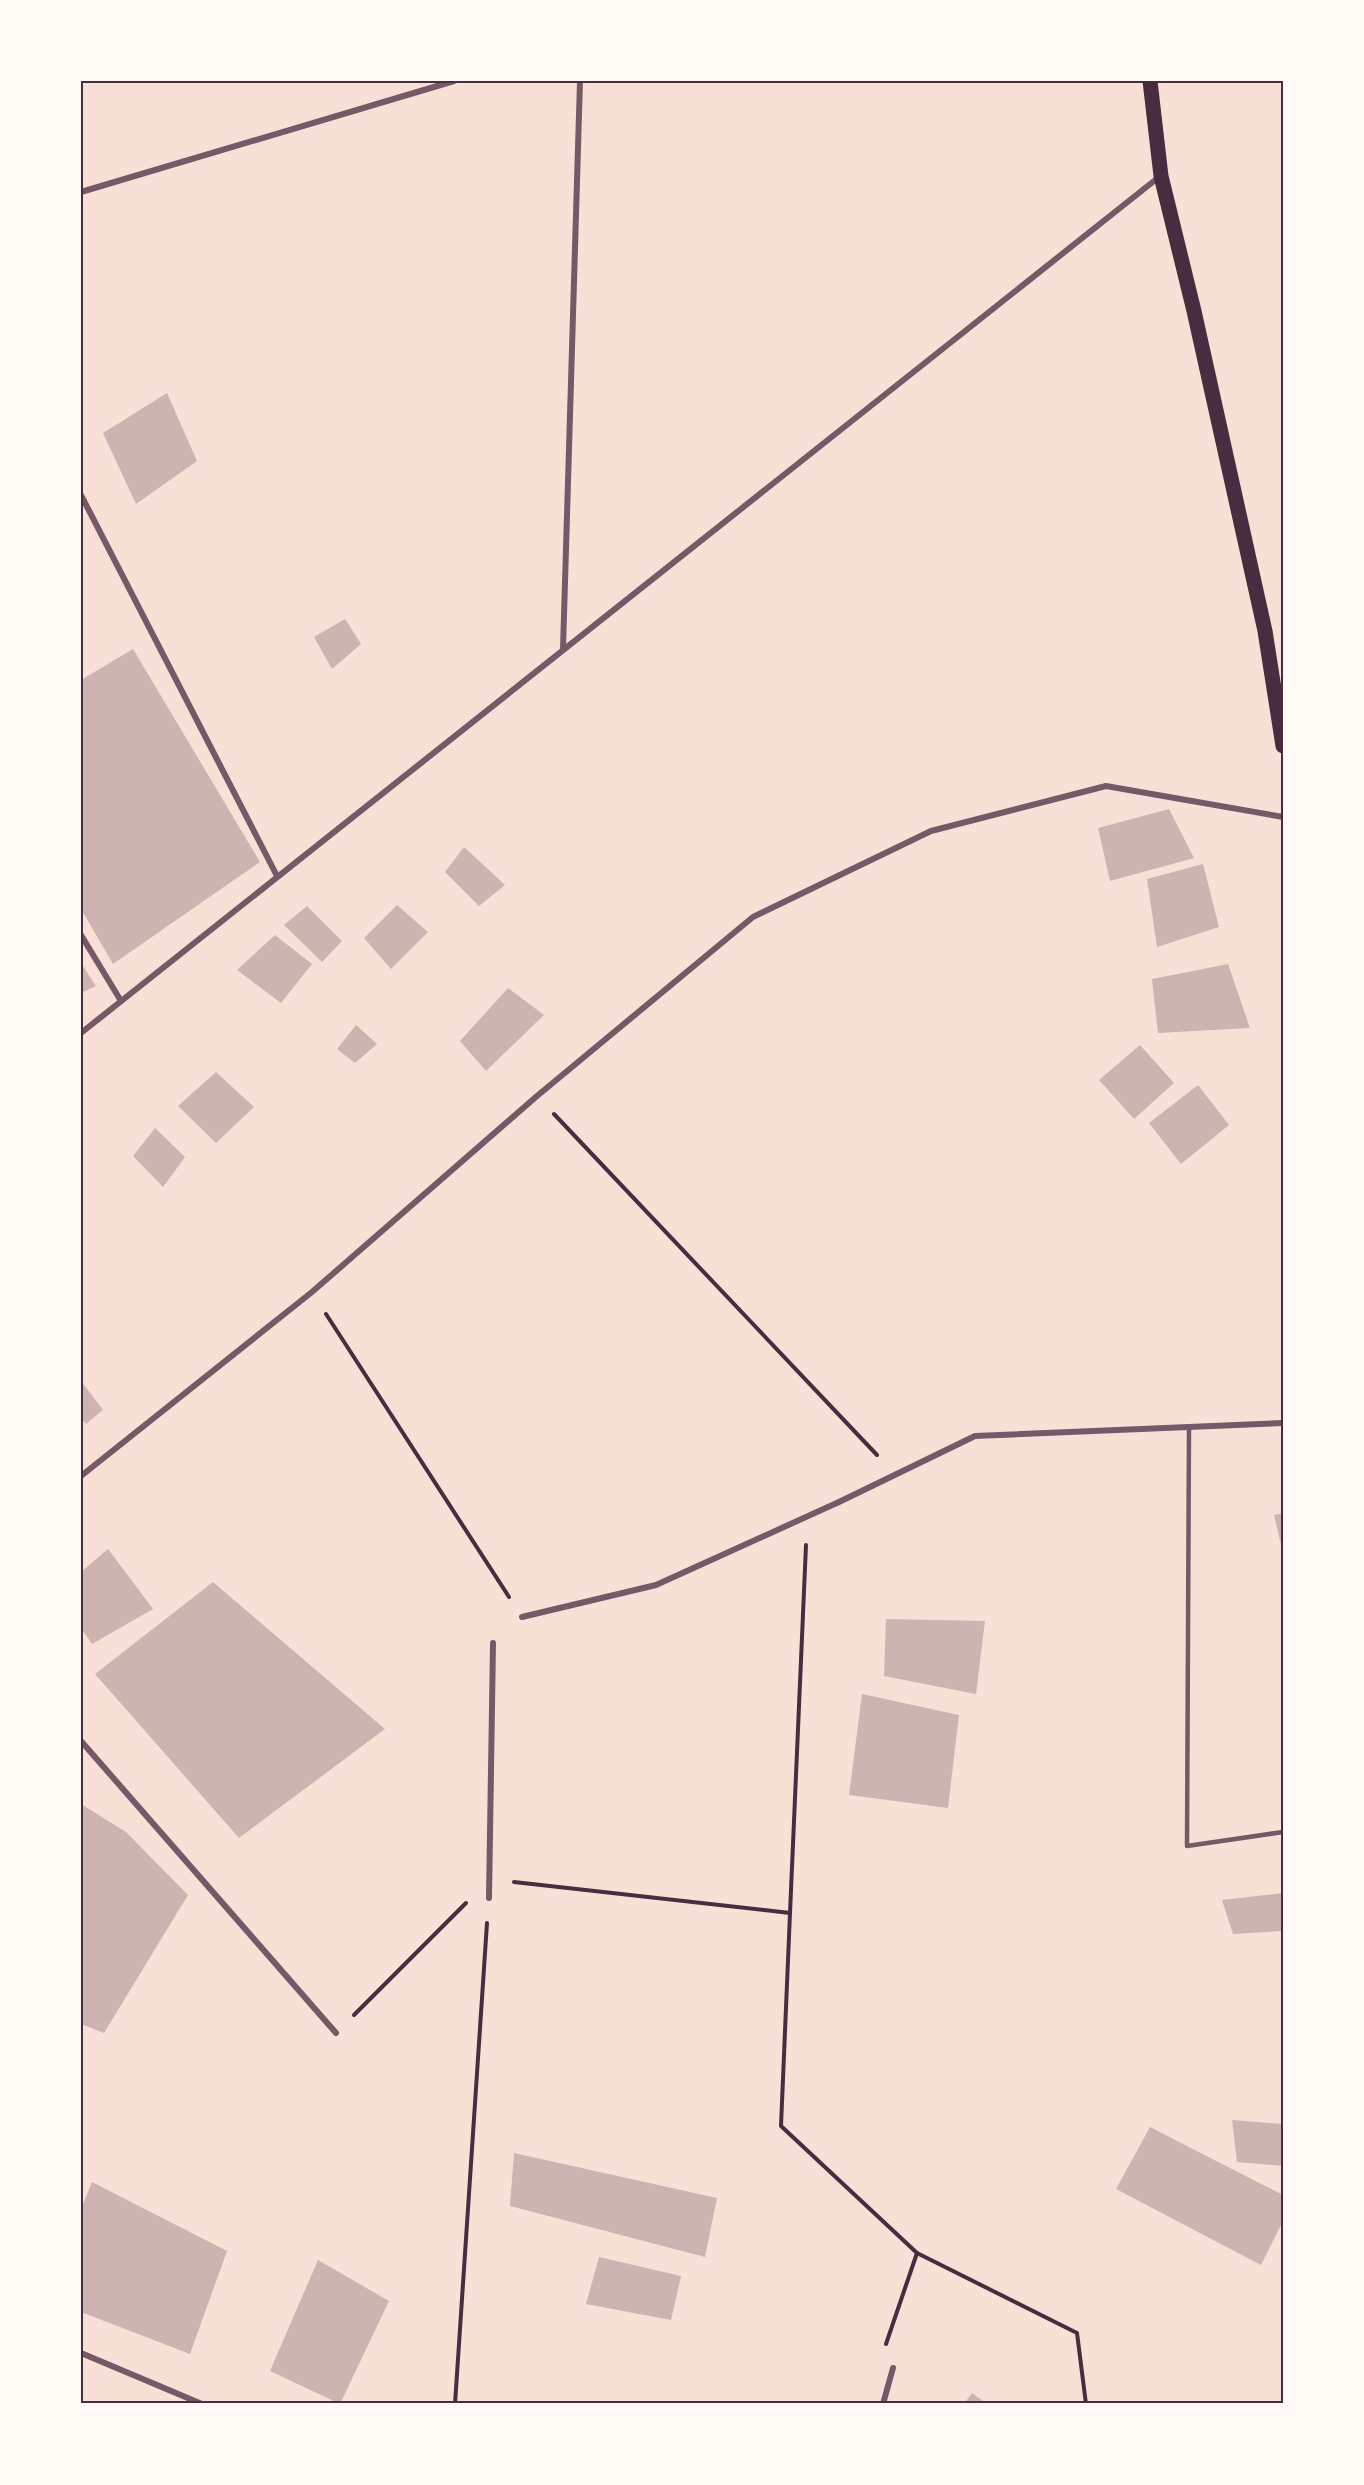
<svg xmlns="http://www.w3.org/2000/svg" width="1364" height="2485" viewBox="0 0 1364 2485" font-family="'DejaVu Sans',sans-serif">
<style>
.building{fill:#ccb4b1}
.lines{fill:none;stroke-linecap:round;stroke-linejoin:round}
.path{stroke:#4a2c40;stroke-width:4}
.service{stroke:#755966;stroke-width:4.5}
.minor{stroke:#755966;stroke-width:6}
.primary{stroke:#4a2c40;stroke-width:15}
.neatline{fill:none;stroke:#4a2c40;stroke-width:2}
</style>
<rect width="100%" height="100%" fill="#f7e1d7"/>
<!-- building -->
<g class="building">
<path d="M167,393L197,461L136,504L103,433Z"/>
<path d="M345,619L361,644L332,669L314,637Z"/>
<path d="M133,649L260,862L113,964L81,909V680Z"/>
<path d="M1169,809L1194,858L1110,881L1098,828Z"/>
<path d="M464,847L505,885L479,906L445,872Z"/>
<path d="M1203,864L1219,927L1157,947L1147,879Z"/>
<path d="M397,905L428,932L391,969L364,938Z"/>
<path d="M307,906L342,941L322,962L284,925Z"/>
<path d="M275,935L312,964L281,1003L237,970Z"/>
<path d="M81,963L96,986L81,993Z"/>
<path d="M1228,964L1250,1028L1158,1033L1152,979Z"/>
<path d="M508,988L544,1015L486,1071L460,1041Z"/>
<path d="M356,1025L377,1044L355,1063L337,1049Z"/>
<path d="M1140,1045L1174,1083L1134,1119L1099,1080Z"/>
<path d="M216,1072L254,1107L216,1143L178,1106Z"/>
<path d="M1198,1085L1229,1125L1181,1164L1149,1123Z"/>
<path d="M155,1128L185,1157L163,1187L133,1156Z"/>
<path d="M81,1381L103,1410L86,1424L81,1418Z"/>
<path d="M1283,1513V1549H1282L1274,1515Z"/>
<path d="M108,1549L153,1609L92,1644L81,1628V1572Z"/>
<path d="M213,1582L385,1729L239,1838L95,1674Z"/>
<path d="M886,1619L985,1621L976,1694L884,1676Z"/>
<path d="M862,1694L959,1715L948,1808L849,1795Z"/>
<path d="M81,1804L126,1832L188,1895L104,2033L81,2024Z"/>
<path d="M1283,1893V1931L1233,1934L1222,1900Z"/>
<path d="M1232,2120L1283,2124V2166L1237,2162Z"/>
<path d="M1150,2127L1283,2195V2221L1261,2265L1116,2189Z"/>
<path d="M514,2153L717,2198L705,2257L510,2206Z"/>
<path d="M92,2182L227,2251L190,2354L81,2312V2209Z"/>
<path d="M599,2257L681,2276L671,2320L586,2304Z"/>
<path d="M318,2260L389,2301L340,2404L270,2371Z"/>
<path d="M972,2393L987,2404H964Z"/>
</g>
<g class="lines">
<!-- path -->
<g class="path">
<path d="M554,1114L877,1455"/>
<path d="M326,1314L509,1597"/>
<path d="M514,1882L790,1913L781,2126L917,2253L886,2344"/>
<path d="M790,1913L806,1545"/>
<path d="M354,2015L466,1903"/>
<path d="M917,2253L1077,2333L1086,2404"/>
<path d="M455,2404L487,1923"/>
<path d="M1275,2404L1283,2403"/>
</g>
<!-- service -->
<path class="service" d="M1189,1427L1187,1846L1283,1832"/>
<!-- minor -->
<g class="minor">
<path d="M81,192L454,81"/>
<path d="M81,495L277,876"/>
<path d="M563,649L580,81"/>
<path d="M81,935L121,1001"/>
<path d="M81,1033L1159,177"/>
<path d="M81,1476L312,1292L537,1096L753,917L931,831L1106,786L1283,817"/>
<path d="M522,1617L656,1585L839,1502L975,1436L1283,1423"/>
<path d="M81,1741L336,2033"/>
<path d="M489,1898L493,1643"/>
<path d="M81,2353L202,2404"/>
<path d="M883,2404L893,2368"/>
</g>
<!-- primary -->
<path class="primary" d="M1150,81L1161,176L1194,311L1265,631L1283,746"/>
</g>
<!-- border -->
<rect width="1364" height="2485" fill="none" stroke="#fffaf5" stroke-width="165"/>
<rect x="82" y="82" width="1200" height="2320" class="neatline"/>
</svg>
